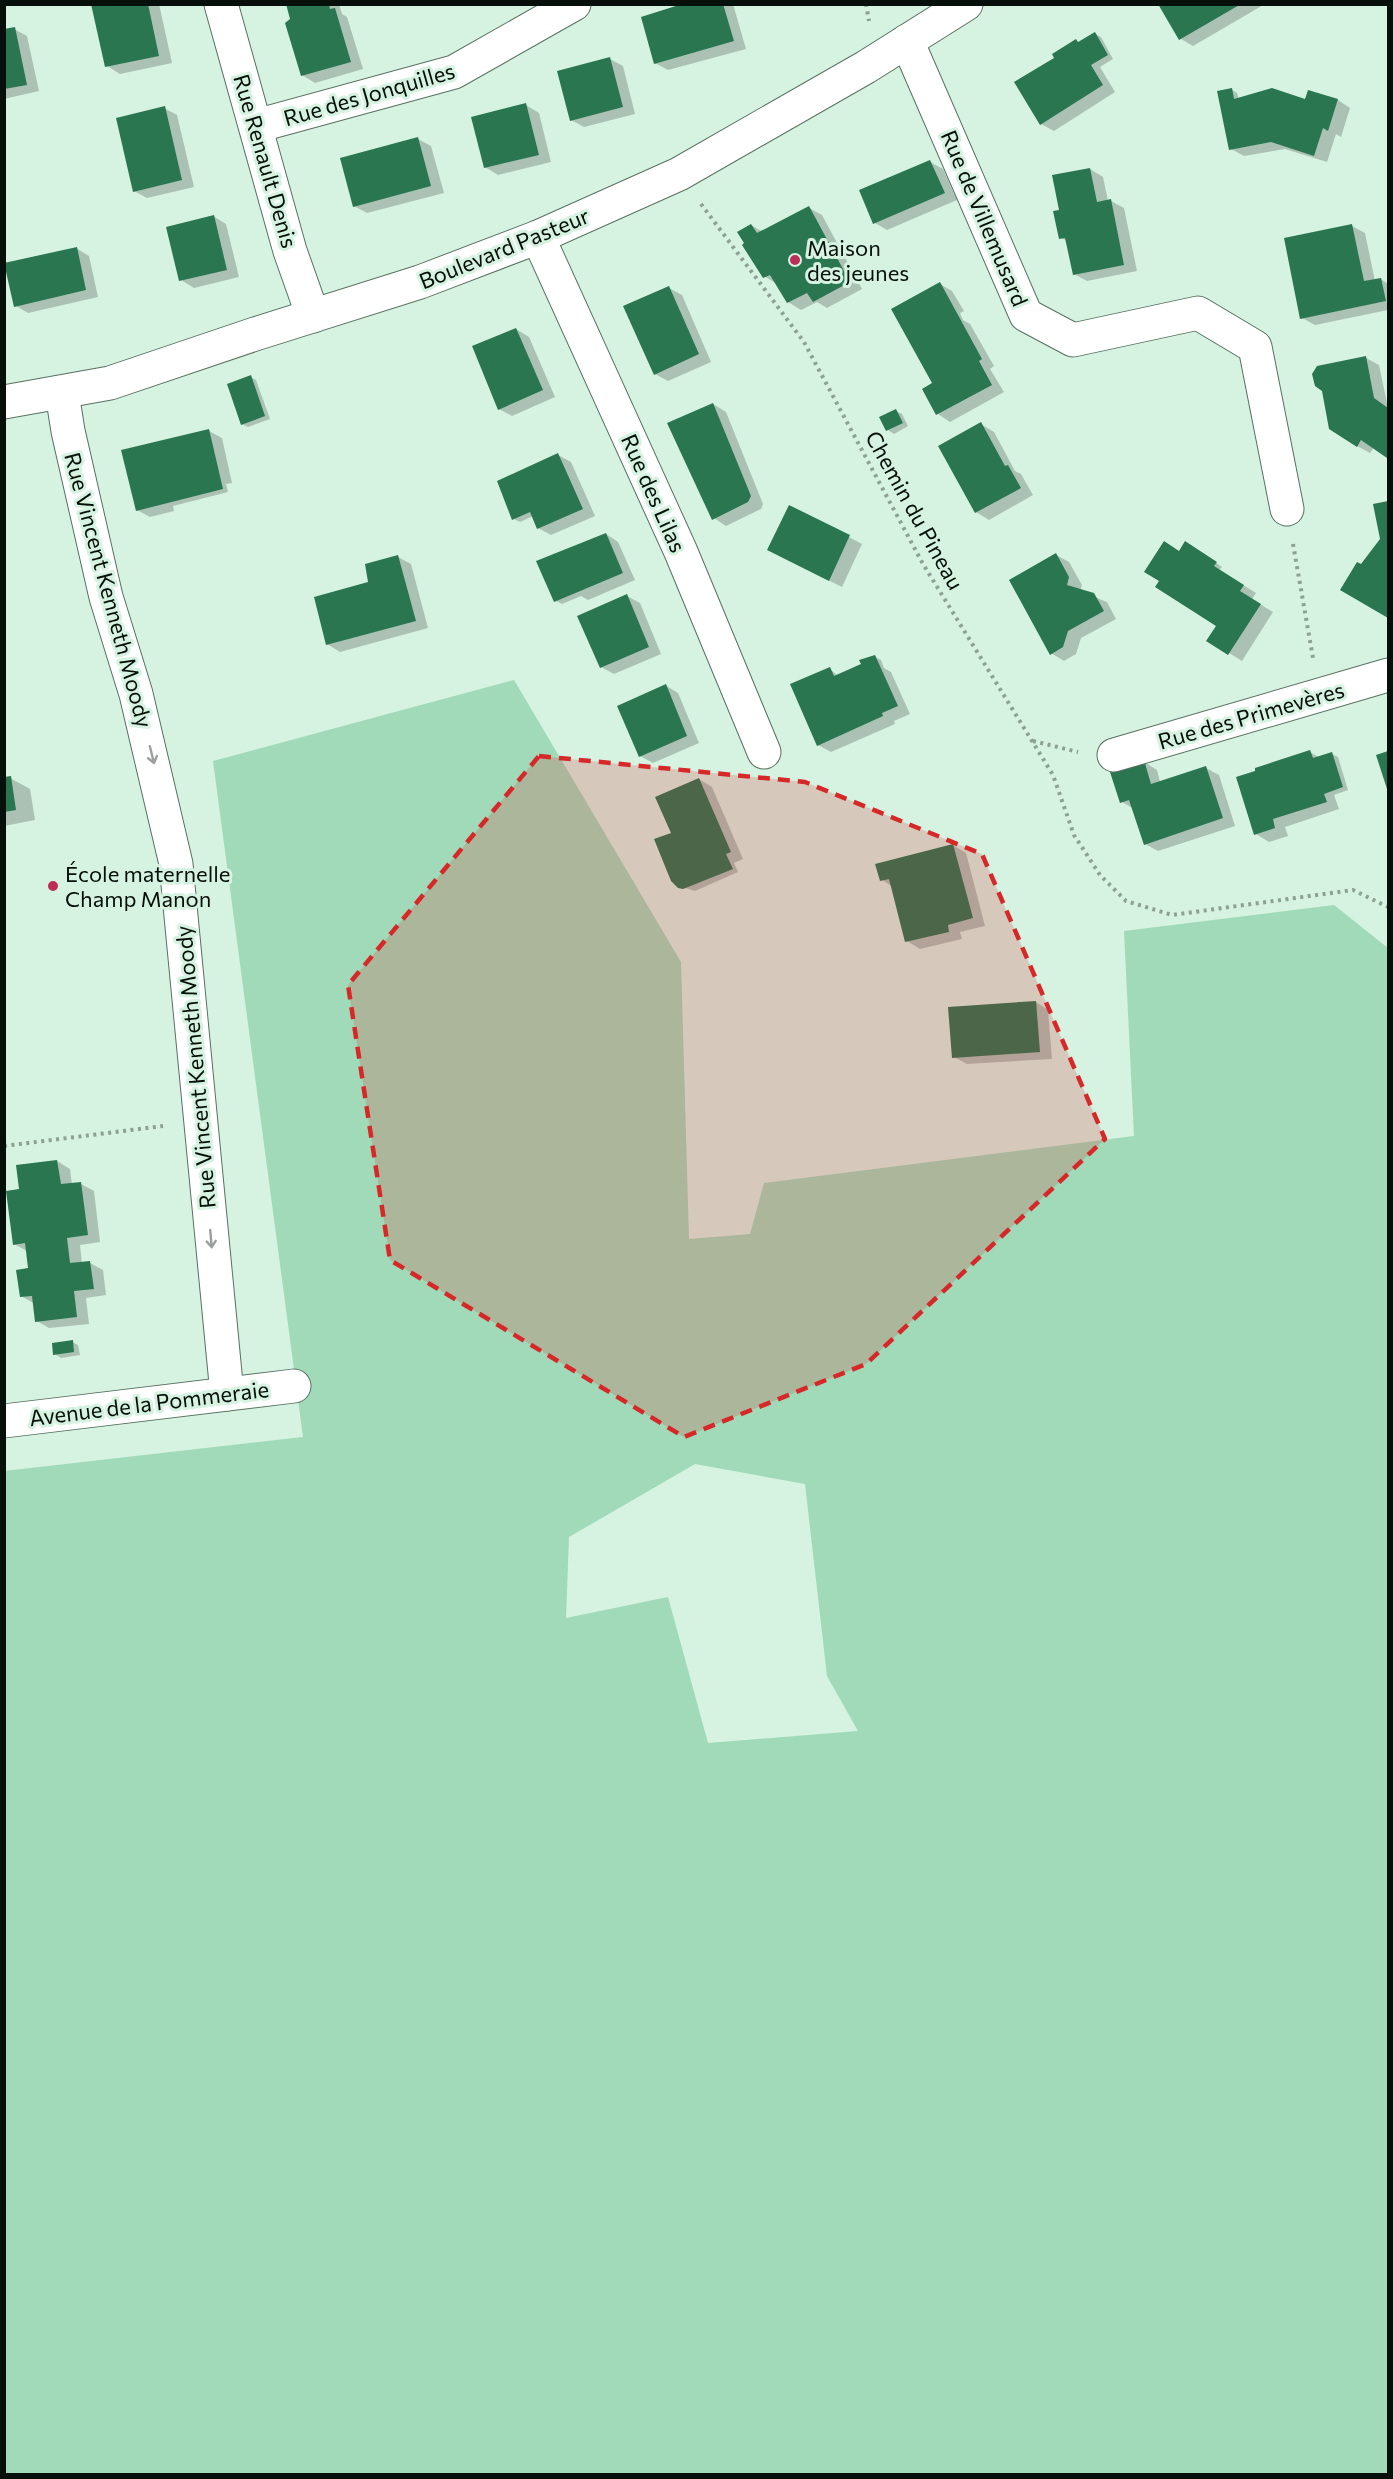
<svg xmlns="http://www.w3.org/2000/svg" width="1393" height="2479" viewBox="0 0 1393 2479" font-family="Commissioner,sans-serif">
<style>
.green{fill:#a0dab8;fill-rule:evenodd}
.shadow{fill:#0003}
.building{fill:#297650}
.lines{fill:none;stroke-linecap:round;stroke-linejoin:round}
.minor-casing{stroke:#587162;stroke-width:35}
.path{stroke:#8ca194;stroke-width:4;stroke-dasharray:3 4.5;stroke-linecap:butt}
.minor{stroke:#fff;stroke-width:33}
.oneway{stroke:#9b9f9d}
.marked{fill:#d62828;fill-opacity:0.2;stroke:#d62828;stroke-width:4.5;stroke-dasharray:12 8;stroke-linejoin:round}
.poi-dot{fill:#bc2d58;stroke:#d6f2e1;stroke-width:2}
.labels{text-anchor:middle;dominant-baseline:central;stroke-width:6;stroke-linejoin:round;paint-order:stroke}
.street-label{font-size:22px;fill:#060f09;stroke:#d6f2e1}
.poi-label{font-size:22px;fill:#060f09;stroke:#d6f2e1;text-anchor:start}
</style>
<rect width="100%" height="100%" fill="#d6f2e1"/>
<!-- green -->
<path class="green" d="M514,680L681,962L689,1239L750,1234L764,1183L1134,1136L1124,931L1334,905L1388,948V2474H5L4,1471L303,1437L213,761ZM695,1464L805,1484L827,1676L858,1731L708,1743L668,1597L566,1618L569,1537Z"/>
<!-- shadow -->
<g class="shadow">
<path d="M93,4H159L172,63L120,74L107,66Z"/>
<path d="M288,4H339L342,14L347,17L363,69L315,83L302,75Z"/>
<path d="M688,4H733L746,49L668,70L655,63Z"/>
<path d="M1159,4H1265L1193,46L1181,39Z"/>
<path d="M14,29L27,36L39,91L4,99V31Z"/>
<path d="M1095,34L1101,37L1113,59L1100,67L1115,92L1054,131L1041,124L1079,43Z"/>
<path d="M610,59L623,66L635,114L584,127L571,120Z"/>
<path d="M1231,89L1237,93L1239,100H1306L1309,92L1338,100L1350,108L1341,137L1336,134L1327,162L1285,149L1244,156L1231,149Z"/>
<path d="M526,105L539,113L551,162L498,175L485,167Z"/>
<path d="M164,108L177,115L194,187L147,198L134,191Z"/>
<path d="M418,139L431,146L444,193L367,213L354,206Z"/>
<path d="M930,162L943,169L957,200L887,230L875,223Z"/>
<path d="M1090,169L1103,177L1108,201H1111L1124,208L1137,271L1087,281L1074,274L1067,241L1061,238V211Z"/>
<path d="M809,208L822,215L862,289L827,308L817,302L801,310L788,302L777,284L764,276L751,225L763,232Z"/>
<path d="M213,216L226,224L239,277L194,288L181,280Z"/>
<path d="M1352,226L1365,233L1375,281L1381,279L1388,284V310L1315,325L1302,318Z"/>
<path d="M76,248L89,256L98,297L28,313L16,306Z"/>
<path d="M940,284L952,291L964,311L960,313L963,320L970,324L994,366L990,369L1004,392L950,422L938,414L924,390L934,383Z"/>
<path d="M669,288L682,295L711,362L668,381L655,374Z"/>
<path d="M516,329L529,337L555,397L512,416L499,409Z"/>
<path d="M1366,358L1379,365L1388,408V456L1374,447L1370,453L1357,446Z"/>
<path d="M250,377L256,380L270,419L248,427L242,424Z"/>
<path d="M713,404L726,412L763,504L761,509L726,526L714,518Z"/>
<path d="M896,411L902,414L908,426L894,434L888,430Z"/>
<path d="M981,424L994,432L1015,471L1021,474L1033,495L989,520L976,512Z"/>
<path d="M209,431L222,438L232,483L226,484L228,492L173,506L174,511L150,517L137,510Z"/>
<path d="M558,455L571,462L595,516L551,535L538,528L533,516L520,522L514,519Z"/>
<path d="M1388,502V616L1342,589L1382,539L1374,505Z"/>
<path d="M606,534L618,542L635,580L588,600L581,596L562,604L556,601Z"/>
<path d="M849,537L862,544L842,587L782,557Z"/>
<path d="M1198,550L1222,567L1219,570L1256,593L1252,599L1273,612L1242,661L1208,640L1218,625L1179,553Z"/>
<path d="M1056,555L1069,562L1082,585L1080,591L1107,602L1116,619L1081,638L1076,654L1064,661L1051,653Z"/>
<path d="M398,557L411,564L428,628L340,652L327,644L370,583Z"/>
<path d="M627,596L640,603L661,654L614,674L601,667Z"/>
<path d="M875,657L881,660L884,668L891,672L910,714L894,721L895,724L831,752L818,745L830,669L838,676L863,665Z"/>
<path d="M665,685L678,693L699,743L653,763L640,756Z"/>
<path d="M1310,752L1320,758L1332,754L1338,757L1348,790L1334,795L1339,809L1285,827L1288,836L1269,842L1256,834Z"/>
<path d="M1144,762L1157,770L1160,782L1206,768L1219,775L1235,826L1158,851L1145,844L1134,809L1122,802Z"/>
<path d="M10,778L30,789L35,820L4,826V779Z"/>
<path d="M699,779L712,787L743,859L734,863L738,872L695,891L679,886L672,834Z"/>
<path d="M953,845L966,853L985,926L960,932L962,939L920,949L907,941L893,887L882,880Z"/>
<path d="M1036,1002L1048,1010L1052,1059L967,1064L954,1057Z"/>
<path d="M57,1161L70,1169L72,1185L81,1184L94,1191L100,1242L80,1245L82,1264L90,1263L103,1270L106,1295L86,1298L89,1324L49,1328L37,1321L35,1304L21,1296L30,1269L27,1251L14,1244L21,1191Z"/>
<path d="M72,1342L78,1345L80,1355L61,1358L55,1354Z"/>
</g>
<!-- building -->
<g class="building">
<path d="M91,4H148L159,56L105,67Z"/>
<path d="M286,4H329L330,9L335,8L351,62L301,76L285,23L290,19Z"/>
<path d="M682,4H723L734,41L654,64L641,17Z"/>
<path d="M1158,4H1241L1179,40Z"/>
<path d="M15,27L27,85L4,89V29Z"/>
<path d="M1095,32L1108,55L1091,65L1103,85L1040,125L1014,82L1054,58L1052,54L1076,39L1078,42Z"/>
<path d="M610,57L623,107L570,121L557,71Z"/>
<path d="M1232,88L1234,99L1272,88L1305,99L1308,90L1338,99L1328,131L1323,128L1314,156L1271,142L1229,150L1217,91Z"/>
<path d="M526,103L539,155L484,168L471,117Z"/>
<path d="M165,106L182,180L133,192L116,118Z"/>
<path d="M418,137L431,186L353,207L340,158Z"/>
<path d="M930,160L945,193L873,224L859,190Z"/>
<path d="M1090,168L1097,202L1111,199L1124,265L1073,275L1065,238L1059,239L1053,211L1059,210L1052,175Z"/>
<path d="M809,206L850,282L813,302L807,293L787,303L770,275L763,278L742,245L744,243L737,232L751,224L757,233Z"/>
<path d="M214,215L227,270L179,281L166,227Z"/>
<path d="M1352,224L1364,281L1381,278L1386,301L1300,319L1284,238Z"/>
<path d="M77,247L86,290L14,307L4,263Z"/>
<path d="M940,282L982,359L979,361L992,385L936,415L922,389L932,383L891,309Z"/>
<path d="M669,286L699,354L654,375L623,306Z"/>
<path d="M516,328L543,390L498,410L472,346Z"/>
<path d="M1366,356L1374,398L1388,408L1387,458L1361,440L1357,447L1329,429L1322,391L1315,386L1312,374L1317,366Z"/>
<path d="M251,375L265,416L241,425L227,384Z"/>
<path d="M713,403L751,496L748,502L712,520L667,423Z"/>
<path d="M896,409L903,423L886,431L879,417Z"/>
<path d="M981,422L1005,466L1008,465L1021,488L975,513L938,446Z"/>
<path d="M209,429L223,489L136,511L121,450Z"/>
<path d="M558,453L583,509L537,529L530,512L512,520L497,481Z"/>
<path d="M1388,501V618L1340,590L1357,562L1361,564L1380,539L1373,504Z"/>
<path d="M789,505L850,535L829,581L767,550Z"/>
<path d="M606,533L623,573L554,602L536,561Z"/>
<path d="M1164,541L1179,551L1185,541L1217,562L1214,566L1244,585L1240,591L1261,604L1228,655L1206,641L1216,626L1155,587L1159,581L1144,572Z"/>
<path d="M1056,553L1069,577L1067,585L1094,593L1104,611L1068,631L1063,647L1050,655L1009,580Z"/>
<path d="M398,555L416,621L326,645L314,597L368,582L365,564Z"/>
<path d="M627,594L649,647L600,668L577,616Z"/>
<path d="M875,655L898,706L882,713L883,716L817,746L790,684L830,667L834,676L861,664L859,660Z"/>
<path d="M666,684L687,736L639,757L617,706Z"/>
<path d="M1310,750L1313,758L1332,752L1343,787L1324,794L1327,802L1273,819L1275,828L1254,835L1236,777L1255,771V768Z"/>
<path d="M1388,751V792L1376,755Z"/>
<path d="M1144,760L1151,784L1206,766L1223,818L1144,845L1129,800L1120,803L1110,772Z"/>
<path d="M11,776L16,810L4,812V777Z"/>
<path d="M699,778L731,852L726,854L733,869L683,889L678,888L671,881L654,839L671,833L655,797Z"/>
<path d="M953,844L973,918L948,925L949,932L905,942L889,879L880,881L875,864Z"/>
<path d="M1036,1001L1040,1052L952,1058L948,1007Z"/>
<path d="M57,1160L61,1184L81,1182L88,1235L67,1238L70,1263L90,1261L94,1289L74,1291L77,1317L35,1322L32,1296L20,1297L16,1270L28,1268L25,1243L13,1245L6,1191L19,1189L16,1165Z"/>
<path d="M73,1340L74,1352L53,1355L52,1343Z"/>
</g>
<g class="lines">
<defs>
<g id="minor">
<path d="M221,4L290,251L313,316"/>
<path d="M907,41L1026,315L1073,340L1198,313L1255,347L1287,509"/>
<path d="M256,126L454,72L574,4"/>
<path d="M538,237L681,552L764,752"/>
<path d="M62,393L68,431L106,597L136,694L176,864L227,1394"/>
<path d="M4,402L110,383L255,334L420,282L538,237L679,174L866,67L966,4"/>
<path d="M1114,755L1388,675"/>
<path d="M4,1421L294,1386"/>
</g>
</defs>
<!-- minor casing -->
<use href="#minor" class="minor-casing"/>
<!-- path -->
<g class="path">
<path d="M866,4L869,21"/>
<path d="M701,204L804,342L923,564L1053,775L1074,835L1100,875L1126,901L1172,915L1353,890L1388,907"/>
<path d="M1293,544L1313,658"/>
<path d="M1033,741L1078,752"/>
<path d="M4,1146L163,1126"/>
</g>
<!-- minor -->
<use href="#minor" class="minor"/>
</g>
<!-- one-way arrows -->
<defs><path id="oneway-shaft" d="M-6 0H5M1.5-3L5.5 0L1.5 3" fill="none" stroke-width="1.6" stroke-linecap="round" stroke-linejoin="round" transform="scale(1.5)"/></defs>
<g class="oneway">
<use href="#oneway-shaft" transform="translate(152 755) rotate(76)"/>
<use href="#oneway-shaft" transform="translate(211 1239) rotate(85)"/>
</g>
<!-- marked area -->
<path class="marked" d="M539,756L805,782L982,854L1105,1139L866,1364L684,1437L390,1260L348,985Z"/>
<!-- markers -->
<g class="poi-dot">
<circle cx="795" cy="260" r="6"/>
<circle cx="53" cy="886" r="6"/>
</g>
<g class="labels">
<!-- street labels -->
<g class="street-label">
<text transform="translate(369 94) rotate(-16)">Rue des Jonquilles</text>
<text transform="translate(266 161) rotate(74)">Rue Renault Denis</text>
<text transform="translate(985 218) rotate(67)">Rue de Villemusard</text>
<text transform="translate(504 248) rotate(-22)">Boulevard Pasteur</text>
<text transform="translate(654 493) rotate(66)">Rue des Lilas</text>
<text transform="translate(915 510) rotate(61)">Chemin du Pineau</text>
<text transform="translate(109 590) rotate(75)">Rue Vincent Kenneth Moody</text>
<text transform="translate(1251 715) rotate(-16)">Rue des Primevères</text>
<text transform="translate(195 1067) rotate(-95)">Rue Vincent Kenneth Moody</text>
<text transform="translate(149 1403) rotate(-7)">Avenue de la Pommeraie</text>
</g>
<!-- poi labels -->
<g class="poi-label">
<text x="807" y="247">Maison<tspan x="807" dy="25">des jeunes</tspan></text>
<text x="65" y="873">École maternelle<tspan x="65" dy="25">Champ Manon</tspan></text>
</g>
</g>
<!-- border -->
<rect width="1393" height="2479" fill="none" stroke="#060f09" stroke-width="12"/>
</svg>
